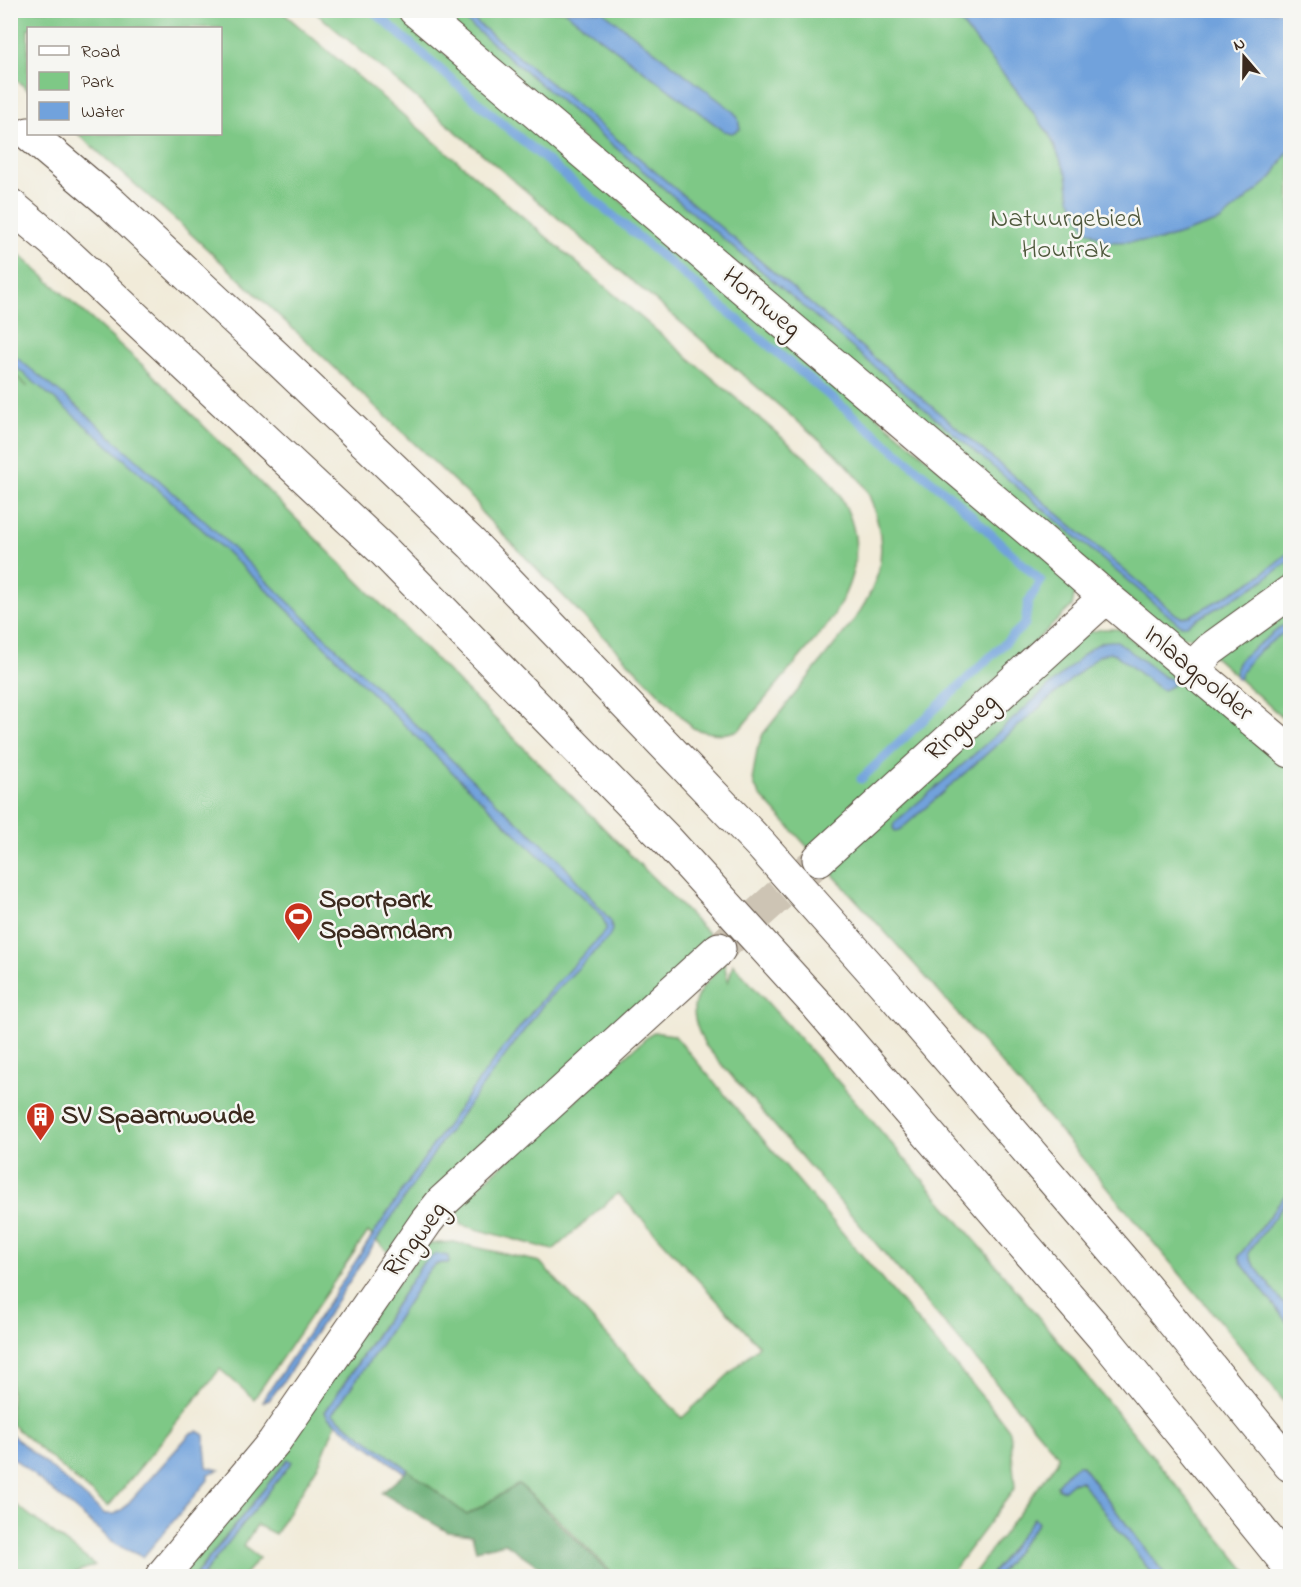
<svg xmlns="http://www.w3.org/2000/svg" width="1301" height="1587" viewBox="0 0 1301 1587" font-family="'Indie Flower',sans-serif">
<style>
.green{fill:#7ec886;stroke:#5c7952;stroke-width:1.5}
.forest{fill:#66ac73;stroke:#506b48;stroke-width:1.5}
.water{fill:#71a2dc;stroke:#56667d;stroke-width:1.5}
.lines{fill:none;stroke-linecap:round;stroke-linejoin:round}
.stream{stroke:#71a2dc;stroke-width:9}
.secondary-tunnel{stroke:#cdc4b4;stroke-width:33;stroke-dasharray:33 16;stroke-linecap:butt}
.street-casing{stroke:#56473a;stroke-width:35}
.secondary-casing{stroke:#56473a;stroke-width:35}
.highway-casing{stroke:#56473a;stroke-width:35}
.street{stroke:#fff;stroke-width:33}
.secondary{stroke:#fff;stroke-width:33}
.highway{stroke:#fff;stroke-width:33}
.labels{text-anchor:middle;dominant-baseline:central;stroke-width:5;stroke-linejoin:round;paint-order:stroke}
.park-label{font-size:27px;fill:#4f593d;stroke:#f6f6f2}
.street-label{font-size:27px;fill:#3b2a1e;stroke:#f6f6f2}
.poi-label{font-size:27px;font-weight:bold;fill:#3b2a1e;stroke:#f6f6f2;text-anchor:start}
</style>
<rect width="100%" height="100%" fill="#f6f6f2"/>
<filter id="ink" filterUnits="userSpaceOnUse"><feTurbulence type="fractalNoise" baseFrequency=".0167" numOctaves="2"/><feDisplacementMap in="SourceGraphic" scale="12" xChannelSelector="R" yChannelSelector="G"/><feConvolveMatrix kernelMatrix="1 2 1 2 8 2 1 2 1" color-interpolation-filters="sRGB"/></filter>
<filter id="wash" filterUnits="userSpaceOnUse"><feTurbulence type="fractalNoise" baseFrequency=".008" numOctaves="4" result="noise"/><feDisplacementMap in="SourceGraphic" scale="24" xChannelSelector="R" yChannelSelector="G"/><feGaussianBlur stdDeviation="1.35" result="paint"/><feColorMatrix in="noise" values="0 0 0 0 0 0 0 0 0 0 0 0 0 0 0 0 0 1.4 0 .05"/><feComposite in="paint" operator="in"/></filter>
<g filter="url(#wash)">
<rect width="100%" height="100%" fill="#f1ebd9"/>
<!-- green -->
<g class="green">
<path d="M11,10L281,11L825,474C866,526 865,569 828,624L739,730C723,736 709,734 693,728L481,512L477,503L317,351L178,222L78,134H220V28H28V90L11,75Z"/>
<path d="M314,11H394L1058,568L1075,591L1072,606L814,854L760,795L754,785L753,775L757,750L763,734L852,623C877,588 888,559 876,516C873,506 870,494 864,486C853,469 838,456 823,443Z"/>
<path d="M431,11H1290V724L1193,638L1172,635Z"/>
<path d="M11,247L149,371L715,940L388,1252L368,1232L254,1399L220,1369L108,1507L11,1424V372L28,387L11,371Z"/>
<path d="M1103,629H1119L1290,766V1189L1239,1256L1242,1264L1290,1326V1409L1233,1337L1041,1109L917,967L826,867L1086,633Z"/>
<path d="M724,962L728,983L733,964L836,1079L985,1252L1251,1576H1166L1081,1465H1078L1069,1471L1057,1485L1058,1488L1078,1481L1084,1484L1154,1576H997L1034,1528L1037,1523L1034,1518L990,1576H972L1057,1462L1058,1455L705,1045C683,1003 696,995 724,962Z"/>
<path d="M653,1032L674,1035L997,1414L1010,1431L1015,1488L949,1576H615L559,1520L519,1484L467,1516L407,1469L332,1414L375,1353L426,1274C433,1265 437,1263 449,1263L448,1256L423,1263L325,1412L336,1423L320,1462L275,1534L257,1525L243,1546L259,1558L243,1576H202L291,1463L288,1459L194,1576H177L427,1244L453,1242L540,1262L682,1418L759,1346L618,1193L553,1250L461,1225L457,1205Z"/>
<path d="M1290,1196V1312L1250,1260L1247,1253Z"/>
<path d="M10,1500L19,1507L95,1565L66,1576H11Z"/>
</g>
<!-- forest -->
<path class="forest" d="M407,1469L467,1515L519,1484L613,1576H553L505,1543L476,1550L472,1535L448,1532L382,1493L405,1473Z"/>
<!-- water -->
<g class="water">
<path d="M454,11H463L552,84L1177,615L1182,617L1190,616L1257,578L1290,551V560L1257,585L1187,625H1180Z"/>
<path d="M564,11H602L733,111L738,118L740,129L732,133L724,131Z"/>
<path d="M951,11H1290V148L1272,178L1220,221L1159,241L1107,242L1086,229L1070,198L1067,175L1049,134L1011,83Z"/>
<path d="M11,353L79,408L208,524L490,797L556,856L611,921L612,930L609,937L546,1001L444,1138L285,1379L269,1400L263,1402L264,1398C352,1272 430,1138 527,1018C551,987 579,959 606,930C606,915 588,902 578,892C483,805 393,713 301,623C208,532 111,445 11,363Z"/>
<path d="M1290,620V628C1271,643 1248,655 1239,679H1237C1233,672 1237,664 1241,658Z"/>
<path d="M1110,641H1117L1164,677L1172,679L1173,685L1164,690L1160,689L1115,654L1110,652L1098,656L900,830L895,831L893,828L894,823L968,760L1091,648L1102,642Z"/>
<path d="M1290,1189V1196L1248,1253L1250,1260L1290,1312V1326L1242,1264L1239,1256Z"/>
<path d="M436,1254L448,1256L449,1263C437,1262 433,1265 426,1274L375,1353L332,1414L407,1469L405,1473L328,1417L325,1412L358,1363L423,1263Z"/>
<path d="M197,1431L204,1435L207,1467L219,1470L208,1474V1480L143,1557L117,1545L11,1456V1434L105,1514H115L123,1509L191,1433Z"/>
<path d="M288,1459L292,1462L202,1576H195Z"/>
<path d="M1077,1465H1081L1166,1576H1154L1081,1481L1073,1482L1064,1490L1059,1489L1057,1485L1069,1471Z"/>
<path d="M1034,1518L1038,1523L1034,1528L997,1576H990Z"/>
</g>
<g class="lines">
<!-- stream -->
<path class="stream" d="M372,10L498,120L957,502L1041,581L1028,602L1025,624L861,779"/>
</g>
</g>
<g filter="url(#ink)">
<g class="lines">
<!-- secondary-tunnel -->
<path class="secondary-tunnel" d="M719,949L816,862"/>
<defs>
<g id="street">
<path d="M1106,597L1290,751"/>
<path d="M1192,668L1211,649L1290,592"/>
</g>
<g id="secondary">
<path d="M415,10L1036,536L1106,597L819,859"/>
<path d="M162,1576L274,1442L426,1222L442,1202L719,949"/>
</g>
<g id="highway">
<path d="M29,134L112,204L276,357L472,544L761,845L888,988L1129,1268L1290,1465"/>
<path d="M10,205L52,240L385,552L666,839L818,1006L1103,1337L1290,1567"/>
</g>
</defs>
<!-- street casing -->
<use href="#street" class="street-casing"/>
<!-- secondary casing -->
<use href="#secondary" class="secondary-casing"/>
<!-- highway casing -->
<use href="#highway" class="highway-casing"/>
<!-- street -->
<use href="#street" class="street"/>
<!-- secondary -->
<use href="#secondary" class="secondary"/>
<!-- highway -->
<use href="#highway" class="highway"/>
</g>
</g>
<!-- icons -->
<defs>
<symbol id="stadium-pin" viewBox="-11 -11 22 30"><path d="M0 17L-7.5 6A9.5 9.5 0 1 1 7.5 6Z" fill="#c8321e" stroke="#f6f6f2"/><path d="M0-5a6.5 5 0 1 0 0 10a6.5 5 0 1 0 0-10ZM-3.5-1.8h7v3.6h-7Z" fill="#fff"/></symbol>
<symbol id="building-pin" viewBox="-11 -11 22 30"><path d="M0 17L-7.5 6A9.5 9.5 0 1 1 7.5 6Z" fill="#c8321e" stroke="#f6f6f2"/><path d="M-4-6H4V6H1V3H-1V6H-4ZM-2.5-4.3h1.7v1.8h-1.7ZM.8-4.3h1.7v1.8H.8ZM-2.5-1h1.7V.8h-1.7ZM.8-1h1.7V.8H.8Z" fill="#fff"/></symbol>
</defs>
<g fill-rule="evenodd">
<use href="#stadium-pin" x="282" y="900" width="33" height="45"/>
<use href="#building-pin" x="24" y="1100" width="33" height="45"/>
</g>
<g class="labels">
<!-- park labels -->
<g class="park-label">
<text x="1066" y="219">Natuurgebied<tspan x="1066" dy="31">Houtrak</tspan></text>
</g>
<!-- street labels -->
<g class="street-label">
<text transform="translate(761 303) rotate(40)">Hornweg</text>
<text transform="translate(1198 674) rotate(40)">Inlaagpolder</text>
<text transform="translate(962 728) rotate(-42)">Ringweg</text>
<text transform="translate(416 1240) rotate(-53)">Ringweg</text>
</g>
<!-- poi labels -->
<g class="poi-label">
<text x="319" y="900">Sportpark<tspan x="319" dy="31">Spaarndam</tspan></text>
<text x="61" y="1116">SV Spaarnwoude</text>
</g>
</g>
<!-- margin -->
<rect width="1301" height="1587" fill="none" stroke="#f6f6f2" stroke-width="36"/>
<!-- legend -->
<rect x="27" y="27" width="195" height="108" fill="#f6f6f2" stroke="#aba49d" stroke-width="1.5"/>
<rect x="39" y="46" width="30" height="9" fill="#ffffff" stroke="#aba49d" stroke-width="1.5"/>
<text x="81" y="57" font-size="18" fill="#3b2a1e">Road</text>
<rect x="39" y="72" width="30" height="18" fill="#7ec886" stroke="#aba49d" stroke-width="1.5"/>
<text x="81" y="87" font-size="18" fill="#3b2a1e">Park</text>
<rect x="39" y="102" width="30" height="18" fill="#71a2dc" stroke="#aba49d" stroke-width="1.5"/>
<text x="81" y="117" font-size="18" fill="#3b2a1e">Water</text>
<!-- north arrow -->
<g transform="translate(1244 57) rotate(340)" stroke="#f6f6f2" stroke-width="4.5" paint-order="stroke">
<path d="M0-4.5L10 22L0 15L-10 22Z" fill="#3b2a1e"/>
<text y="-9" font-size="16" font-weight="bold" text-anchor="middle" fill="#3b2a1e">N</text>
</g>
</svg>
